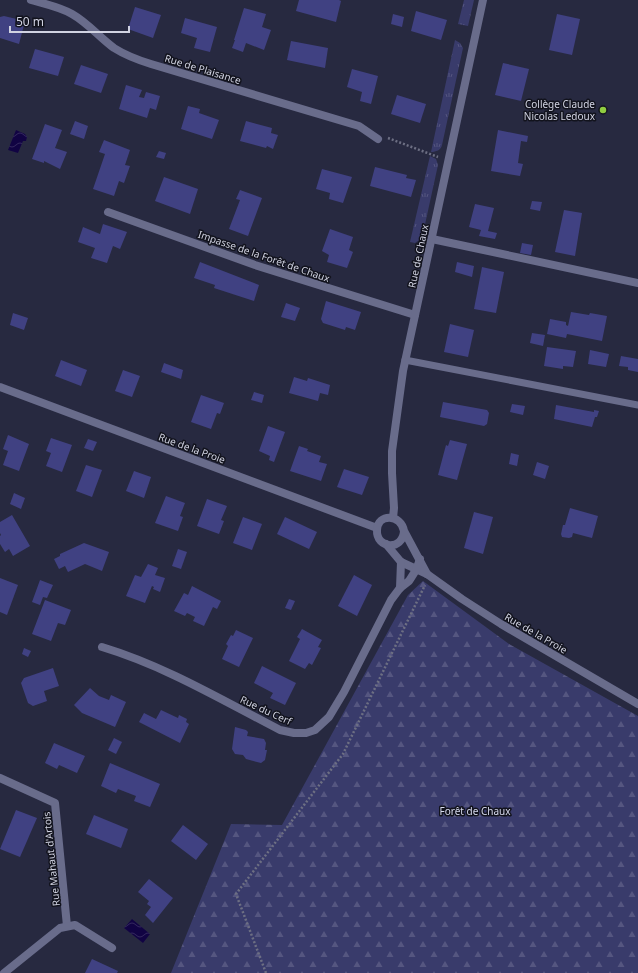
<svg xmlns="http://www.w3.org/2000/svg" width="638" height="973" viewBox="0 0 638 973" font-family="'Noto Sans',sans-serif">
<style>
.grass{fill:url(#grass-tufts)}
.forest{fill:url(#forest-firs)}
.water{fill:url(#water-waves)}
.building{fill:#404182}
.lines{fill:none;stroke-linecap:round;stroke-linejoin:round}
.path{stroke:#6d6f83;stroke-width:2.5;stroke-dasharray:2 2;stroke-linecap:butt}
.service{stroke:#696c8b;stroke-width:7}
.minor{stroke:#696c8b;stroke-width:8}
.poi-dot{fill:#90cd41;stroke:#12131d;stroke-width:1.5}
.labels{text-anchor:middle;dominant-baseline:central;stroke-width:3;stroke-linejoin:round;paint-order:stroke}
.street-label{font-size:10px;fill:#d0d2e1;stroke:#12131d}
.poi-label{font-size:10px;fill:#d0d2e1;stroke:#12131d;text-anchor:end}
.park-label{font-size:10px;fill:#d6d9ed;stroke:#12131d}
</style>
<defs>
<pattern id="grass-tufts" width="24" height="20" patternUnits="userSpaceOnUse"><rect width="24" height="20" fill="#393b6b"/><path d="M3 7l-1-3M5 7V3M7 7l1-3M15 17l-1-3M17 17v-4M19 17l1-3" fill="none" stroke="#555680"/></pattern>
<pattern id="forest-firs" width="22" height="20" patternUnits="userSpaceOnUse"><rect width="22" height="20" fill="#393b6b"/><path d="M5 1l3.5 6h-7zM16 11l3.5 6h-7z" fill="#555680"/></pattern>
<pattern id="water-waves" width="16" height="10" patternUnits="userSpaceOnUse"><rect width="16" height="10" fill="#110343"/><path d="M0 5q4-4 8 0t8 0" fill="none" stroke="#33275e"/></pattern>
</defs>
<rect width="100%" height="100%" fill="#272940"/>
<!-- grass -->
<g class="grass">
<path d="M464,0H474L468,26L458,24Z"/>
<path d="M455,40L460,43L463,48L442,145C441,150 436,152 431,152Z"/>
<path d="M430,156L436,159L438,165L422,238L415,243L410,242Z"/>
</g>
<!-- forest -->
<path class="forest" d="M423,581L509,644L638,716V973H171L231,824L282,825L408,595Z"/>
<!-- water -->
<g class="water">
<path d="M16,130L25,134L27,137L26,141H23L18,153L8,150Z"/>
<path d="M132,919L150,934L143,943L124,928Z"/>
</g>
<!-- building -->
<g class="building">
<path d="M299,0H339L341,1L336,22L296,11Z"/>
<path d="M135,7L161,15L153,38L128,29Z"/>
<path d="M244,8L266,14L262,27L271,30L264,50L246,43L243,52L232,48L235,40H234Z"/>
<path d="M416,11L447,20L441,40L411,31Z"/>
<path d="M393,14L404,17L402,27L391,24Z"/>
<path d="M557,14L580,19L572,55L549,50Z"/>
<path d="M4,16L25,21L19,44L0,38V17Z"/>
<path d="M185,18L217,27L210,52L194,48L197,38L181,33Z"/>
<path d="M291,41L328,48L325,68L287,60Z"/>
<path d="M35,49L64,57L58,76L29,68Z"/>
<path d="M503,63L529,69L521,101L495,95Z"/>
<path d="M81,65L108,74L101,93L74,84Z"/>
<path d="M352,69L378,76L371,104L360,101L362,92L347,87Z"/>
<path d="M126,85L142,90L139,97L144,98L146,92L160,96L156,110L150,108L147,118L119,109Z"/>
<path d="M397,95L426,104L420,123L391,114Z"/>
<path d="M188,106L200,109L199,113L219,120L212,139L181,129Z"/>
<path d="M75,121L88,126L84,139L70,134Z"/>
<path d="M246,121L272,128L271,133L278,135L273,149L267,146L266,148L240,141Z"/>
<path d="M45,124L62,130L55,148L67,152L60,169L44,161V163L32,159Z"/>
<path d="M498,130L528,136L527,142L521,141L518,163L523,164L520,176L491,171Z"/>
<path d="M104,140L130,150L125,165L130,166L124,183L119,181L114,196L93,189L105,154L99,152Z"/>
<path d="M159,151L166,153L164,159L156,157Z"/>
<path d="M375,167L407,175L406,178L416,180L411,197L370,186Z"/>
<path d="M322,169L352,177L343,203L329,199L330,193L316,189Z"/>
<path d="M164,177L198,189L190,214L155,201Z"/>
<path d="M240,190L262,198L248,236L229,229L240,200L236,199Z"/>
<path d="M532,201L542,202L540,211L530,209Z"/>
<path d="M475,204L494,208L488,231L497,233L495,239L479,236L481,230L469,227Z"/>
<path d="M564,210L582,213L575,256L555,252Z"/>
<path d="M103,224L127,232L120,249L113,246L107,263L91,258L95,248L78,242L83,227L100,234Z"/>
<path d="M330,229L353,237L349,250L353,252L347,268L327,262L329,255L322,251Z"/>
<path d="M522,243L533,245L531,255L520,253Z"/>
<path d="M200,262L259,285L254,301L214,288L215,285L194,278Z"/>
<path d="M457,262L474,266L472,277L455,272Z"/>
<path d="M482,267L504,272L496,313L474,309Z"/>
<path d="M326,301L361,312L355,330L346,327L345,330L323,323L321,319Z"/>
<path d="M286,303L300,308L295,321L281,317Z"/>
<path d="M571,312L589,315L590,313L607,316L602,341L567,334L566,338L547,334L550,319L566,322V325L568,326Z"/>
<path d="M13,313L28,318L24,330L10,325Z"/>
<path d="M450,324L474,330L468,357L444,352Z"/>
<path d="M532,333L545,335L543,346L530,343Z"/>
<path d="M547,347L576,351L573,367L563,366V369L544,366Z"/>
<path d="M590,350L609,354L606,367L588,364Z"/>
<path d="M621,356L638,359V372L628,370V367L619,366Z"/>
<path d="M61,360L87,370L81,386L55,376Z"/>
<path d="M164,363L183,370L181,379L161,372Z"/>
<path d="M123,370L140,376L132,397L115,391Z"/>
<path d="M294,377L307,381L308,378L330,385L328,395L320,393L318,401L289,393Z"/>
<path d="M254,392L264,395L262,403L251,400Z"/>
<path d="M201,395L224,403L220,414L217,413L211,429L191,422Z"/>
<path d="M443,402L487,410L489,413L487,424L484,426L440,417Z"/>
<path d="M512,404L525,406L523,415L510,412Z"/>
<path d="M556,405L594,412V410L599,411L597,417H595L592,427L554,419Z"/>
<path d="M268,426L285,432L274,462L269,460L270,456L259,451Z"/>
<path d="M8,435L29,444L19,471L3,465L8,451L3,449Z"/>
<path d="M51,438L72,445L62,472L46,466L51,453L46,451Z"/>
<path d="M88,439L97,442L93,451L84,448Z"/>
<path d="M450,440L467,444L457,480L438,475L446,445L448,446Z"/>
<path d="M299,446L308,449L307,451L321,456L319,462L327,464L321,481L290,471Z"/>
<path d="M511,453L519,455L517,466L509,464Z"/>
<path d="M537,462L549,466L545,479L533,475Z"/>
<path d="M86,465L102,470L92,497L76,491Z"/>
<path d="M344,469L369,477L362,495L337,487Z"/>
<path d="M134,471L151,477L144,498L126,491Z"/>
<path d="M14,493L25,498L21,509L10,504Z"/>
<path d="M166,496L185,503L180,516L183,517L178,531L155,523Z"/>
<path d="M207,499L227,506L221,520L224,521L219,534L197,526Z"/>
<path d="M570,508L598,516L592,538L573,533L572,537L569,538L562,537L561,534L563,525H565Z"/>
<path d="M474,512L493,517L483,554L464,548Z"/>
<path d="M12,515L30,546L13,556L9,549L5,552L0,544V536L1,535L0,533V522Z"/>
<path d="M243,517L262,524L252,550L233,543Z"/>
<path d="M285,517L317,532L309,549L277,534Z"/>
<path d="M84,543L109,552L102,571L85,564L68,572L65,566L59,569L54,559L60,556V554Z"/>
<path d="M178,549L187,552L181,569L172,566Z"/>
<path d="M148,564L158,568L155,575L165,578L160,592L153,589L154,587L152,586L145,603L126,596L135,575L141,577Z"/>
<path d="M354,575L372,585L357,616L338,606Z"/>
<path d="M0,578L18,585L7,615L0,612Z"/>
<path d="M40,580L53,585L47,598L43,597L40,605L32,602Z"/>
<path d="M192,586L221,601L217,609L213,607L204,626L193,621L195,617L187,613L185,616L174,611L184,593L188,595Z"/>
<path d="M289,599L295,601L291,610L285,608Z"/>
<path d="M45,600L71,610L65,625L58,623L51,641L32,634Z"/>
<path d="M302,629L322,640L318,647L321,648L312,665L309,663L305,669L289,661L300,639L297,637Z"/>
<path d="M236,630L253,638L239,667L222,659L228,646L226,644L231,635L233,636Z"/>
<path d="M24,648L31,651L28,657L22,654Z"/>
<path d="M262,666L296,683L285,705L270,698L273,693L254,683Z"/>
<path d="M53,668L59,686L44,691L47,701L33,706L28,703L21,683L24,678Z"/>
<path d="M90,688L99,696L109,700L111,695L126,702L115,727L82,713L74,705Z"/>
<path d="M161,710L178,718L179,715L187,719L186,722L189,724L180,743L139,722L144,713L156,719Z"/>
<path d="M235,727L246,730L248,732L247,736L264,739L266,743L265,750H267L265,760L261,763L246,759L243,755L235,754L232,749Z"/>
<path d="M114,738L122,742L116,754L108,750Z"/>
<path d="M54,743L85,756L77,773L59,765L57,769L45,763Z"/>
<path d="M110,763L160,784L150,807L134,801L136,796L118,789L116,793L101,786Z"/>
<path d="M16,810L37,818L20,857L0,849Z"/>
<path d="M94,815L128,829L121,848L86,834Z"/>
<path d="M183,825L208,844L196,860L171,841Z"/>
<path d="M149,879L173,898L153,923L145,915L151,907L147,904L149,901L138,892Z"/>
<path d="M92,959L118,971L117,973H85Z"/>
</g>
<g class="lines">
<!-- path -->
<g class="path">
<path d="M388,138L438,157"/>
<path d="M266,973L236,894L343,754L425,585"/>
</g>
<!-- service -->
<path class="service" d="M405,360L638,405"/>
<!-- minor -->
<g class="minor">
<path d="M31,0C45,4 60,7 72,14C88,23 99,37 114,48C125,55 138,60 151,64L359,126L378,139"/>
<path d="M108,212L255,265L415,315"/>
<path d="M432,239L638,283"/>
<path d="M0,387L377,528"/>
<path d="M393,518L394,508L392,473V451L403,371L483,0"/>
<path d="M404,531C403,551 376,549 377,530C378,513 401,514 404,531L427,574"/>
<path d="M386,544L401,562L427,574L462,599L501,624L638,704"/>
<path d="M400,588L401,562"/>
<path d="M102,647C165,666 222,700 280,730L294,733H306L315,730L329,717L344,692L391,600L400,588L409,581L416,570L420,559"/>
<path d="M0,778L55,803L67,926"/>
<path d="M4,973L60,928L75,925L112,948"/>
</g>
</g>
<!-- markers -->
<circle class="poi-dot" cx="603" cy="110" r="4"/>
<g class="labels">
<!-- street labels -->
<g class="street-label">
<text transform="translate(203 69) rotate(17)">Rue de Plaisance</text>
<text transform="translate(264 256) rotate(19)">Impasse de la Forêt de Chaux</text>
<text transform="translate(418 256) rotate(-78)">Rue de Chaux</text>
<text transform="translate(192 448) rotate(20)">Rue de la Proie</text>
<text transform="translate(536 633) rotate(30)">Rue de la Proie</text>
<text transform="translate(266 710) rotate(25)">Rue du Cerf</text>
<text transform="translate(51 859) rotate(-96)">Rue Mahaut d'Artois</text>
</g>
<!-- poi labels -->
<g class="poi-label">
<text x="595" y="104">Collège Claude<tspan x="595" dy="12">Nicolas Ledoux</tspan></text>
</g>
<!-- park labels -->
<g class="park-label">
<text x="475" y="811">Forêt de Chaux</text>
</g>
</g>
<!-- scale -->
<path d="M10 26v6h119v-6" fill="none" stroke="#d0d2e1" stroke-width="2"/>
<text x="16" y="26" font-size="12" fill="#d0d2e1" stroke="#12131d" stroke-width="3" paint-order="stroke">50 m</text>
</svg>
